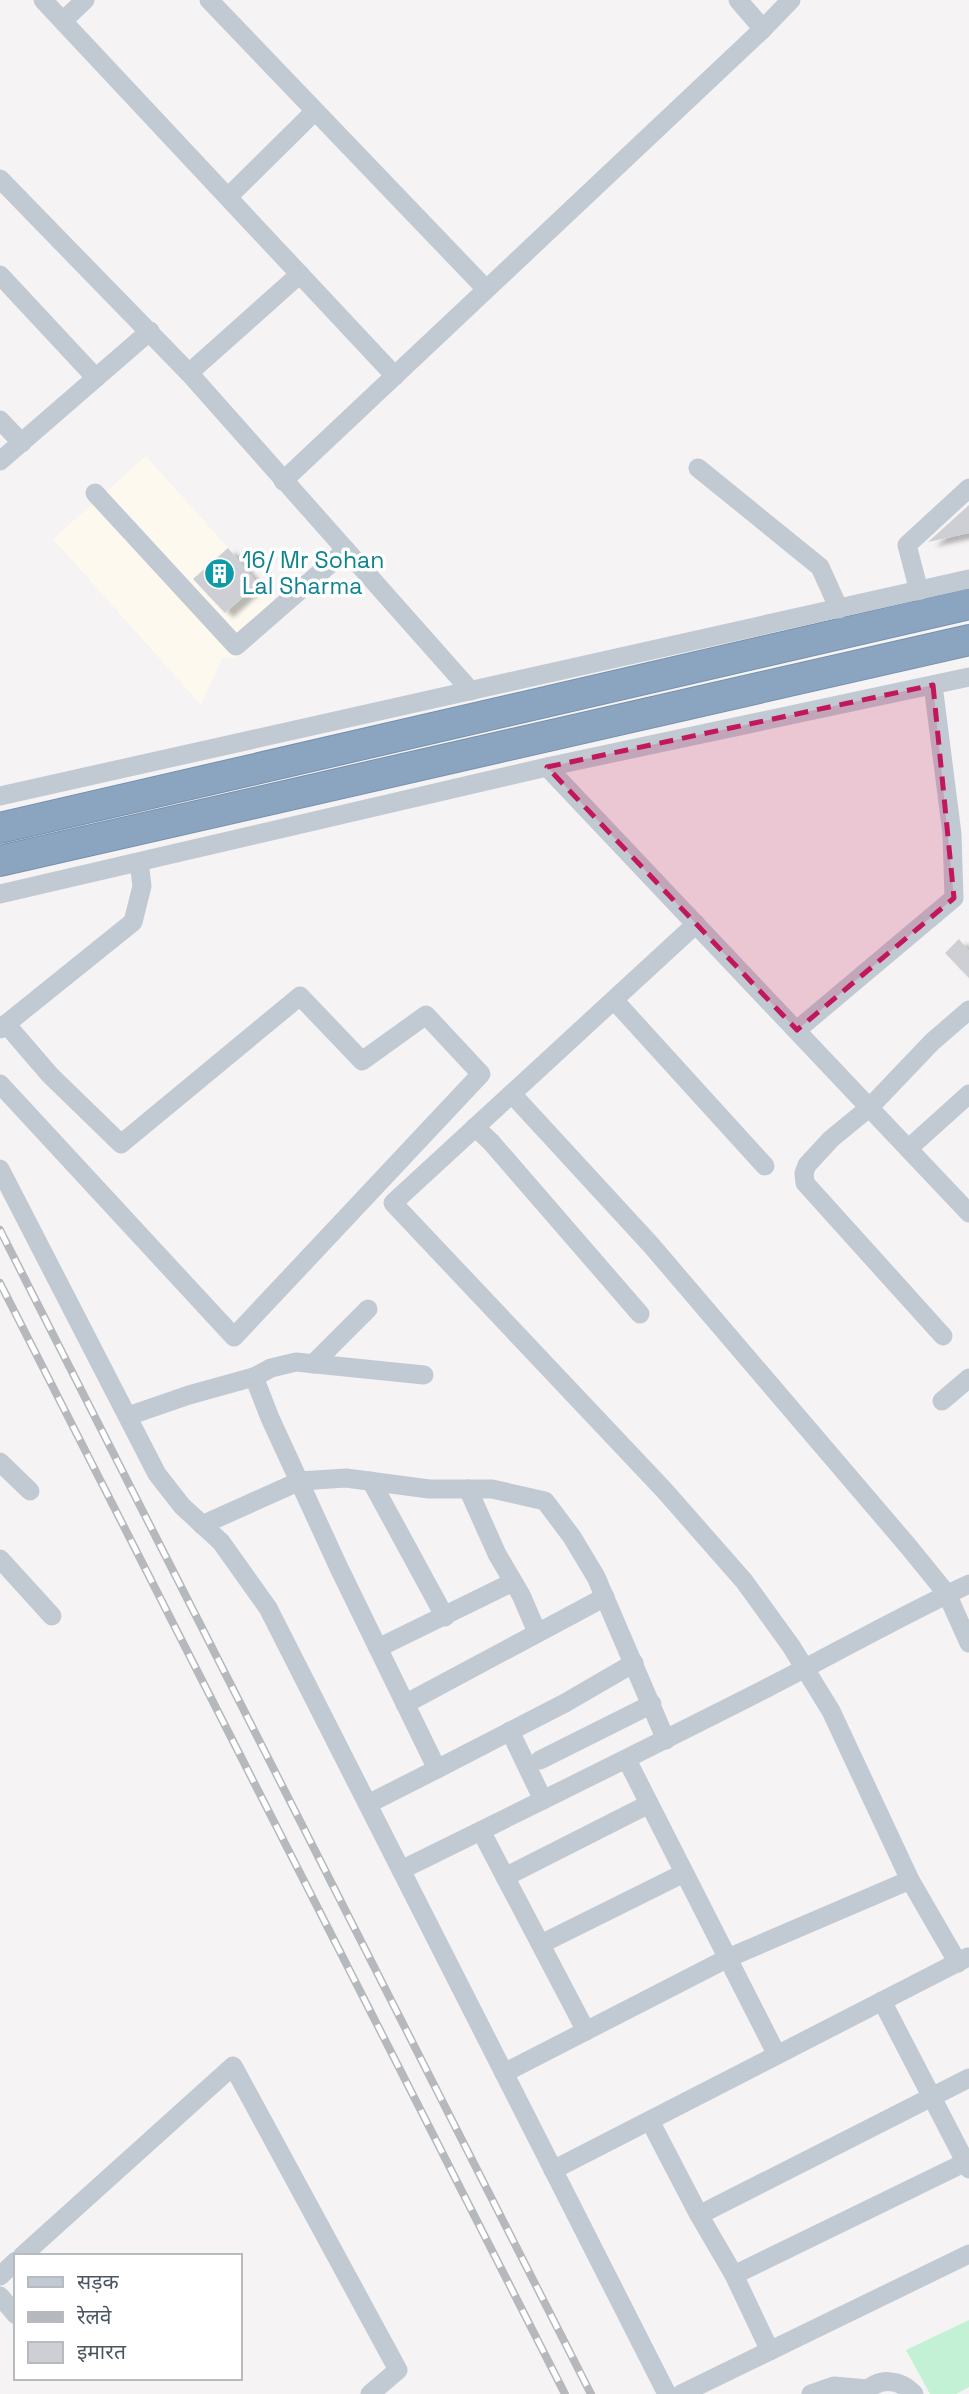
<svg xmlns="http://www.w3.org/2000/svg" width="969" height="2394" viewBox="0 0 969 2394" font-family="'Space Grotesk','Noto Sans Devanagari',sans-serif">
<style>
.commercial{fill:#fdf9ef}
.green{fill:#c3f1d5}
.building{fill:#cdcfd5;filter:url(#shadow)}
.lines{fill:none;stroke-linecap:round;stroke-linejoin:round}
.highway-casing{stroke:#7690ad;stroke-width:32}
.minor{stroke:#c1cad2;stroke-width:19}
.highway{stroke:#8ba5c1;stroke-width:30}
.rail-casing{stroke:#b5b8bd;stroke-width:8}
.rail{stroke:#fff;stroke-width:5;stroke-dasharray:16;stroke-linecap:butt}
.marked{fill:#c2185b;fill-opacity:0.2;stroke:#c2185b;stroke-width:5;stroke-dasharray:14 9;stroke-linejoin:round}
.labels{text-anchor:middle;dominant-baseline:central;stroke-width:7;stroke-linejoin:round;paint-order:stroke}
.culture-label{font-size:23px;fill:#0d838f;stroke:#fff;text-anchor:start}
</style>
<defs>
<filter id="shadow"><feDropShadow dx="8" dy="4.5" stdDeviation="2" flood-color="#0004"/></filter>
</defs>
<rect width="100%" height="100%" fill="#f5f3f3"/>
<!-- commercial -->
<path class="commercial" d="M146,456L286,613L235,658H222L201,705L53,539Z"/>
<!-- green -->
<path class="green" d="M969,2320V2387L956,2394H930L906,2350Z"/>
<!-- building -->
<g class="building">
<path d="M969,505V533L928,542Z"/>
<path d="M228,548L258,584L225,613L193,579Z"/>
<path d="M959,939L969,951V978L945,953Z"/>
</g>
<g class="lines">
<defs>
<g id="highway">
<path d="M0,828L969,604"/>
<path d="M0,861L969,640"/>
</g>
</defs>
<!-- highway casing -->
<use href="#highway" class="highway-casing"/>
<!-- minor -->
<g class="minor">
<path d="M43,0L395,376"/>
<path d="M209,0L486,289"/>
<path d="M738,0L763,29"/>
<path d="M63,21L85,0"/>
<path d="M0,179L189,373L471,691"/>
<path d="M228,197L315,111"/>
<path d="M0,275L96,378"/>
<path d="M189,373L300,274"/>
<path d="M0,420L22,443"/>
<path d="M0,461L150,331"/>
<path d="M698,468L820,567L839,609"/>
<path d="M283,481L763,29L791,0"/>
<path d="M95,493L236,646L346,550"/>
<path d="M919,591L907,545L969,488"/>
<path d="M547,767L969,1213"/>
<path d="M0,796L969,579"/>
<path d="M0,894L547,767L969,677"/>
<path d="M696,924L393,1203L664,1490L744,1581L791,1646L831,1711L910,1880L958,1963"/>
<path d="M614,1000L765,1166"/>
<path d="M0,1029L133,922L142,886L139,862"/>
<path d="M797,1030L954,898L952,834L933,685"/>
<path d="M0,1084L234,1337L481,1074L426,1015L362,1061L300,996L121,1144L50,1075L6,1024"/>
<path d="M512,1094L651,1245L908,1546L947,1594L969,1643"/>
<path d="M475,1127L491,1142L640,1314"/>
<path d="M909,1148L969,1094"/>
<path d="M0,1169L157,1474L182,1506L221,1542L268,1608L667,2394"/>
<path d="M943,1336L805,1183L804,1173L807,1165L831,1139L870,1107L932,1042L969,1010"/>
<path d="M313,1364L368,1309"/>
<path d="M254,1377L271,1368L296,1362L424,1375"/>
<path d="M942,1401L969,1378"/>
<path d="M128,1416L189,1395L254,1377L270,1418L339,1568L437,1769L565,1703L634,1663"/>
<path d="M0,1462L30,1491"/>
<path d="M371,1481L445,1617"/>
<path d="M468,1489L497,1554L521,1595L537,1632"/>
<path d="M202,1525L300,1481L346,1478L429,1489H492L545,1501L572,1537L596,1577L666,1740"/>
<path d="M0,1559L52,1616"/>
<path d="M378,1648L513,1582"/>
<path d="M405,1704L605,1597"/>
<path d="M510,1731L543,1800"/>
<path d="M540,1760L652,1704"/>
<path d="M627,1760L777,2055"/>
<path d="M368,1804L437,1769"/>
<path d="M481,1831L586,2031"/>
<path d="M401,1870C523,1810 645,1750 767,1688C834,1654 900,1616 969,1584"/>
<path d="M505,1877L649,1804"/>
<path d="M541,1944L684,1873"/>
<path d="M882,2001L969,2169"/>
<path d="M504,2073L728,1958L910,1880"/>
<path d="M650,2121L699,2215L734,2275L770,2351"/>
<path d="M553,2170L968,1957"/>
<path d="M699,2215L969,2078"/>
<path d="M22,2256L233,2066L398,2370L370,2394"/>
<path d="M734,2275L966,2162"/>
<path d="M0,2276L16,2261"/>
<path d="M0,2296L16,2315"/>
<path d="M681,2394L969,2254"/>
<path d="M811,2394L834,2386L868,2389"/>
<path d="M864,2394C878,2376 900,2379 914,2394"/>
</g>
<!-- highway -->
<use href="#highway" class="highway"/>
<defs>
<g id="rail">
<path d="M0,1230L591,2394"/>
<path d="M0,1283L565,2394"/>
</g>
</defs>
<!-- rail casing -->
<use href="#rail" class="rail-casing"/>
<!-- rail -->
<use href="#rail" class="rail"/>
</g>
<!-- marked area -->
<path class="marked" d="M933,685L954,898L797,1030L547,767Z"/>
<!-- icons -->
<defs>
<symbol id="building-disc" viewBox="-11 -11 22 22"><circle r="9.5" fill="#0f9aa8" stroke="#fff"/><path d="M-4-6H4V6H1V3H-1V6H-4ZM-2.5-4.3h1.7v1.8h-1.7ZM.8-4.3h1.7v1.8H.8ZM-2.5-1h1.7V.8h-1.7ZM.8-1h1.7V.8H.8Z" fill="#fff"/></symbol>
</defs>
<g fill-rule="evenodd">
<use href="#building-disc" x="202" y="556" width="35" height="35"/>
</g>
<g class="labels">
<!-- culture labels -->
<g class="culture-label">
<text x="242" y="560">16/ Mr Sohan<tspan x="242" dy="26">Lal Sharma</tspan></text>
</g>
</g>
<!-- legend -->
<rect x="14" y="2254" width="228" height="126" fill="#ffffff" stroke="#b7bbc0" stroke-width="2"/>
<rect x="28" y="2277" width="35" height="10" fill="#c1cad2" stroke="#b7bbc0" stroke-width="2"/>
<text x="77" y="2289" font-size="21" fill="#4a5661">सड़क</text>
<rect x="28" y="2312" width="35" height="10" fill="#b5b8bd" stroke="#b7bbc0" stroke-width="2"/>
<text x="77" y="2324" font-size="21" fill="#4a5661">रेलवे</text>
<rect x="28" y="2342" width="35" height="21" fill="#cdcfd5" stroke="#b7bbc0" stroke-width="2"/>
<text x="77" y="2359" font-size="21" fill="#4a5661">इमारत</text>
</svg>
